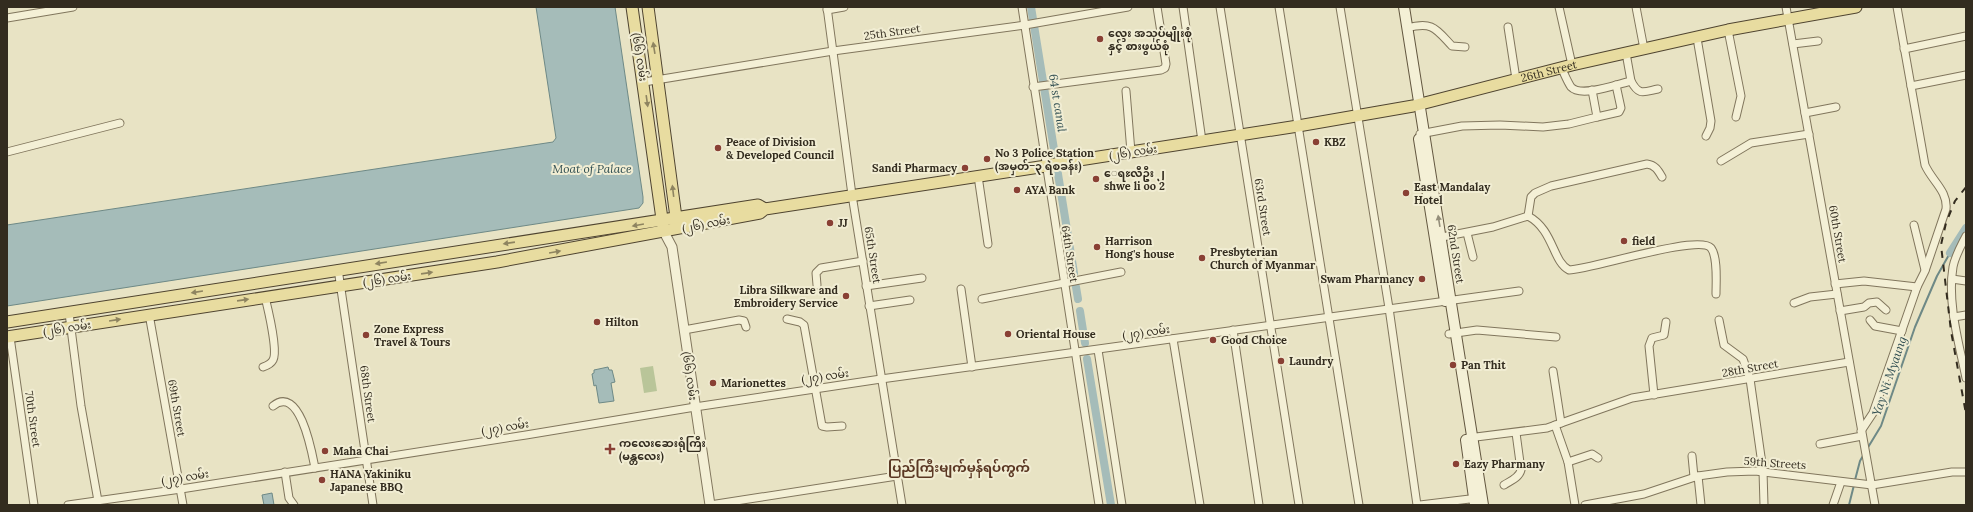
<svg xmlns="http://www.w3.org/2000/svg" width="1973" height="512" viewBox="0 0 1973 512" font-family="Lora,'Noto Sans Myanmar',serif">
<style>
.green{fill:#b9c599}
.water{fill:#a5bcb9;stroke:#6e8986}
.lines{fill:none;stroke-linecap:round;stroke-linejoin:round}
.stream{stroke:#6e8986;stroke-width:2}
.canal{stroke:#a5bcb9;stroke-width:8}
.minor-casing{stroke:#81765d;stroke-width:9}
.tertiary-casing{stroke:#81765d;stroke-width:11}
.secondary-casing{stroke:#635740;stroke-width:12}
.primary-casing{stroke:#4f4430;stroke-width:13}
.minor{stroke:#f4f0d6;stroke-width:7}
.tertiary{stroke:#f4f0d6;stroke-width:9}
.secondary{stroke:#f4f0d6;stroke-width:10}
.primary{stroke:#e8dca0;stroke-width:11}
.rail{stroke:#332c1f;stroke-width:2;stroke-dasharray:7 7;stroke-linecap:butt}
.oneway{fill:#8e8460}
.oneway2{fill:#948e7a}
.poi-dot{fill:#894034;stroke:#f1edd3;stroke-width:1.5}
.labels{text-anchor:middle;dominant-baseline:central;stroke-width:4;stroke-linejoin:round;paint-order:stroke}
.street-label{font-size:11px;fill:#332c1f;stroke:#f1edd3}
.poi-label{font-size:11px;font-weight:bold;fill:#332c1f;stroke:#f1edd3;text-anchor:start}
.water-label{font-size:12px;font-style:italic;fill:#304e51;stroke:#f1edd3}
.quarter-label{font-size:13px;font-weight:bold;fill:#5a3723;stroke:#f1edd3}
</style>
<rect width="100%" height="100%" fill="#e8e3c4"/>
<!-- green -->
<path class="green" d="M653,366L657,391L644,393L640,368Z"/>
<!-- water -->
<g class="water">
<path d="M536,7H615L643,197V203L639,208L7,306V225L553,142L556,138Z"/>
<path d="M608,367L609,370H612L615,382L611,383L614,401L599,403L596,385L594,386L592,374L594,373V370Z"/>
<path d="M272,493L274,505H264L262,495Z"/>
</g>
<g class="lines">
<!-- stream -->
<g class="stream">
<path d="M1867,449L1881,426L1915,327L1937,276L1950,253"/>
<path d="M1855,480L1860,461L1864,454"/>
<path d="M1849,505L1854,485"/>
</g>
<!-- canal -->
<g class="canal">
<path d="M1031,7L1074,273"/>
<path d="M1950,253L1966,228"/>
<path d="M1076,287L1078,299"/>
<path d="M1080,311L1085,343"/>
<path d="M1087,359L1111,505"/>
</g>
<defs>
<g id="minor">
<path d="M827,7L852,195L902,505"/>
<path d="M1022,7L1099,505"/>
<path d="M1183,7L1202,141"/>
<path d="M1220,7L1299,505"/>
<path d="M1279,7L1359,505"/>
<path d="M1340,7L1389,308L1417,505"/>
<path d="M1559,7L1572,65"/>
<path d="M1636,7L1644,49"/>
<path d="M1786,7L1875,505"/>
<path d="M827,10L844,7"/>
<path d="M7,18L73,7"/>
<path d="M1508,27L1516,79"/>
<path d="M1407,28C1433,21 1436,29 1452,46L1465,47"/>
<path d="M1728,30L1741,96L1736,117"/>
<path d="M1697,38L1711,121L1710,128L1706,136"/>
<path d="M1793,44L1818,41"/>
<path d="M1904,49L1966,36"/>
<path d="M1561,67C1564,73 1567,81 1571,87C1581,98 1618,84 1631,81L1626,53"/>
<path d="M1631,81C1639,96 1643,92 1658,89"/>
<path d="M644,82L833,51L1025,25L1128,7"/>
<path d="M1911,86L1966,75"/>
<path d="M1033,87L1161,70L1165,68L1166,64L1157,7"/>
<path d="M1126,91L1131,152"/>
<path d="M1805,113L1836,107"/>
<path d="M1597,117L1619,112L1621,108L1616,85"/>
<path d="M1420,134L1462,126L1500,125L1543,127L1569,124L1597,117L1592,90"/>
<path d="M7,152L120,123"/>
<path d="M1721,161L1751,143L1809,134"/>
<path d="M978,176L988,244"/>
<path d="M1528,216L1531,197L1535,193L1551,186L1647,164C1655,165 1658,170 1662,177"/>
<path d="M1914,225L1925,270"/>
<path d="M1467,233L1473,257"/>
<path d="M1966,236C1961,246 1955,256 1953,267C1947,303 1959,343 1966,378"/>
<path d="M1437,238L1493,227L1528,216C1554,230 1552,261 1569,270C1592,269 1699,234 1711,248C1718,257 1716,282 1716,294"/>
<path d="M338,269L373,505"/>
<path d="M1952,279L1966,281"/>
<path d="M1835,284L1864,281L1917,287"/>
<path d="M817,285L816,273L821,268L863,261"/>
<path d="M866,286L922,278"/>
<path d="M961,289L972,367"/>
<path d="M982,299L1121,272"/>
<path d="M1794,303L1810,297L1837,294"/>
<path d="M869,306L910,300"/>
<path d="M1840,311L1864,307L1869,303L1877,302L1886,310"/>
<path d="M69,313L81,406L98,501"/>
<path d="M149,314L183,505"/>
<path d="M1954,317L1966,315"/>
<path d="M787,319L800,322L804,325L822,426L827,427L842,426"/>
<path d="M1719,320L1724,345L1743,359L1750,379L1763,471L1764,505"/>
<path d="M1870,320L1875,326L1902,331"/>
<path d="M684,330L739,320L744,321L746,327"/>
<path d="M1233,330L1259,505"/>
<path d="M1449,334L1477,330L1556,337"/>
<path d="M10,337L34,505"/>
<path d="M1173,339L1200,505"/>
<path d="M1098,350L1122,505"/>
<path d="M263,367C266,366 271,364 273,360C278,351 268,309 265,297"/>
<path d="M1553,371L1561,423"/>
<path d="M1654,395L1649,346L1652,338L1664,335L1666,322"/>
<path d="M273,406C300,384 312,453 315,468"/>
<path d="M1555,425L1568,462L1575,505"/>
<path d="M1861,431L1873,413L1917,287L1925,271L1946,209C1948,191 1932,181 1925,165L1897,7"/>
<path d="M1468,438L1547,428L1632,398L1849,362"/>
<path d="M1820,444L1862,436"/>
<path d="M1692,456L1694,477"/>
<path d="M1568,462L1592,454L1598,458"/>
<path d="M285,472L289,498L294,505"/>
<path d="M1698,476L1701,505"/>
<path d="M1504,485C1510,481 1519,478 1521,470L1516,433"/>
<path d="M68,505L181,489L526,435L695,407L881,379L1519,291"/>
<path d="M710,505L897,476"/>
<path d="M1420,505L1478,498"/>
<path d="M1585,505L1644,494L1698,476L1727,472L1755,471L1872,485L1952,472H1966"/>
<path d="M1833,505L1841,482"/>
</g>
<path id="tertiary" d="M664,232L672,247L710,505"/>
<g id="secondary">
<path d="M1404,7L1483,505"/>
<path d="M1419,139L1445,301"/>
<path d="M1466,440L1475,505"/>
</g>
<g id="primary">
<path d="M632,7L663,226"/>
<path d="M648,7L677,225"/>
<path d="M7,322L758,205L765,209"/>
<path id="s1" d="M7,337L497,262L760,213L765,209L1046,166L1060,163L1298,126L1413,106L1572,65L1728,30L1856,7"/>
</g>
</defs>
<!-- minor casing -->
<use href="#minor" class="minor-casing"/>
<!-- tertiary casing -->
<use href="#tertiary" class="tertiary-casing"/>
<!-- secondary casing -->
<use href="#secondary" class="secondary-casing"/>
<!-- primary casing -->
<use href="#primary" class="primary-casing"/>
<!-- minor -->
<use href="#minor" class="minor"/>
<!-- tertiary -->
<use href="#tertiary" class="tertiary"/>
<!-- secondary -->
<use href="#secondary" class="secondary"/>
<!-- primary -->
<use href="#primary" class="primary"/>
<!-- rail -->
<path class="rail" d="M1966,187L1955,201L1946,223L1941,245L1951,331L1966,414"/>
</g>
<!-- one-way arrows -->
<defs><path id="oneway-solid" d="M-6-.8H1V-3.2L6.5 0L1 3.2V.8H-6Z"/></defs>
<g class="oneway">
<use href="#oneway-solid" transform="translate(654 48) rotate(-99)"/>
<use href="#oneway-solid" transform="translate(647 101) rotate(82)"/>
<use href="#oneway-solid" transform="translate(673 191) rotate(-97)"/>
<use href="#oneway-solid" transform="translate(638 225) rotate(170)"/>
<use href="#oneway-solid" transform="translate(509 243) rotate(172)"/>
<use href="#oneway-solid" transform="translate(555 252) rotate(-10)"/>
<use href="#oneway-solid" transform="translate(381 263) rotate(171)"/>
<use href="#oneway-solid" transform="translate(427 273) rotate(-8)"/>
<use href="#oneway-solid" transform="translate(197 292) rotate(171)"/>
<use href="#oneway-solid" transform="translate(243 300) rotate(-8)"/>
<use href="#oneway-solid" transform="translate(115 320) rotate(-9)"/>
</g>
<use class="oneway2" href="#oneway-solid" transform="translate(1439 221) rotate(-99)"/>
<!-- markers -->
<g class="poi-dot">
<circle cx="1100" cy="39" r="4"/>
<circle cx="1316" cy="142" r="4"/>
<circle cx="718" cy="148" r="4"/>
<circle cx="987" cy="159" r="4"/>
<circle cx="965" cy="168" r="4"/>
<circle cx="1096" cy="179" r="4"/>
<circle cx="1017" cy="190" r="4"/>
<circle cx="1406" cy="193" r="4"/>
<circle cx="830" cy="223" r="4"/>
<circle cx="1624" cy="241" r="4"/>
<circle cx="1097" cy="247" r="4"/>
<circle cx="1202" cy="258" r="4"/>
<circle cx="1422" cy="279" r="4"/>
<circle cx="846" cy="296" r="4"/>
<circle cx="597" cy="322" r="4"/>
<circle cx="1008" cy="334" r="4"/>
<circle cx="366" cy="335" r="4"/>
<circle cx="1213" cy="340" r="4"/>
<circle cx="1281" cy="361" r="4"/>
<circle cx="1453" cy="365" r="4"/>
<circle cx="713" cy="383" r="4"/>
<path d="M608 443h4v4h4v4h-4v4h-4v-4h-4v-4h4z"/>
<circle cx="325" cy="451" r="4"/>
<circle cx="1456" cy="464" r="4"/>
<circle cx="322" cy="480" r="4"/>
</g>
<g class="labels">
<!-- street labels -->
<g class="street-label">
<text transform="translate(892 32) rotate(-8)">25th Street</text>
<text transform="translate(640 57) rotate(81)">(၆၆) လမ်း</text>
<text stroke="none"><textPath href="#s1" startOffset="1566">26th Street</textPath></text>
<text transform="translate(1133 152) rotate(-9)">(၂၆) လမ်း</text>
<text transform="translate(1263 207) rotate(81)">63rd Street</text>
<text transform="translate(706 224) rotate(-11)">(၂၆) လမ်း</text>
<text transform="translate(1838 234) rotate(80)">60th Street</text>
<text transform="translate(1070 254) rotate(81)">64th Street</text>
<text transform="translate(1456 254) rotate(81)">62nd Street</text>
<text transform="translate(873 255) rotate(81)">65th Street</text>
<text transform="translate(387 279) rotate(-8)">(၂၆) လမ်း</text>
<text transform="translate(67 328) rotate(-9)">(၂၆) လမ်း</text>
<text transform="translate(1146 332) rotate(-8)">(၂၇) လမ်း</text>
<text transform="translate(1750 368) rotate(-10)">28th Street</text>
<text transform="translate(690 376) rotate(82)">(၆၆) လမ်း</text>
<text transform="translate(825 376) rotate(-8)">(၂၇) လမ်း</text>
<text transform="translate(368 394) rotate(82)">68th Street</text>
<text transform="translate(177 408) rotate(80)">69th Street</text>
<text transform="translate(33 419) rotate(82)">70th Street</text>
<text transform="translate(505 427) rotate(-9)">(၂၇) လမ်း</text>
<text transform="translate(1775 463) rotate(4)">59th Streets</text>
<text transform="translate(185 477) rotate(-9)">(၂၇) လမ်း</text>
</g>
<!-- poi labels -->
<g class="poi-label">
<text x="1108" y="33">လွေး အသုပ်မျိုးစုံ<tspan x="1108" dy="13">နှင့် စားဖွယ်စုံ</tspan></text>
<text x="726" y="142">Peace of Division<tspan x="726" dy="13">&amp; Developed Council</tspan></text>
<text x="1324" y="142">KBZ</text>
<text x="995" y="153">No 3 Police Station<tspan x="995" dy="13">(အမှတ်−၃ ရဲစခန်း)</tspan></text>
<text x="957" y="168" text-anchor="end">Sandi Pharmacy</text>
<text x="1104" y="173">ေရႊလီဦး ၂<tspan x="1104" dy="13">shwe li oo 2</tspan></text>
<text x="1414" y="187">East Mandalay<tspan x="1414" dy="13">Hotel</tspan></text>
<text x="1025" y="190">AYA Bank</text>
<text x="838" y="223">JJ</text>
<text x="1105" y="241">Harrison<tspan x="1105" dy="13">Hong's house</tspan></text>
<text x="1632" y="241">field</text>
<text x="1210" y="252">Presbyterian<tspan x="1210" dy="13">Church of Myanmar</tspan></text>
<text x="1414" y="279" text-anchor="end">Swam Pharmancy</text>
<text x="838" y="290" text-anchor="end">Libra Silkware and<tspan x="838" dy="13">Embroidery Service</tspan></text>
<text x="605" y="322">Hilton</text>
<text x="374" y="329">Zone Express<tspan x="374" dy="13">Travel &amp; Tours</tspan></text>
<text x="1016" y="334">Oriental House</text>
<text x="1221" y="340">Good Choice</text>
<text x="1289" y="361">Laundry</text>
<text x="1461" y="365">Pan Thit</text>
<text x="721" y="383">Marionettes</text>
<text x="619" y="443">ကလေးဆေးရုံကြီး<tspan x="619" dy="13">(မန္တလေး)</tspan></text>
<text x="333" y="451">Maha Chai</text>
<text x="1464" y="464">Eazy Pharmany</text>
<text x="330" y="474">HANA Yakiniku<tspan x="330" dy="13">Japanese BBQ</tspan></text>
</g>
<!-- water labels -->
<g class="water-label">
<text transform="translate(1058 103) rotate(81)">64 st canal</text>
<text x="592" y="168">Moat of Palace</text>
<text transform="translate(1889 376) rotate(-71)">Yay Ni Myaung</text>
</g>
<!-- quarter labels -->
<g class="quarter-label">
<text x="959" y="467">ပြည်ကြီးမျက်မှန်ရပ်ကွက်</text>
</g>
</g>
<!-- border -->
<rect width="1973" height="512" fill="none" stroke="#332c1f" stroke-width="16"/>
</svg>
